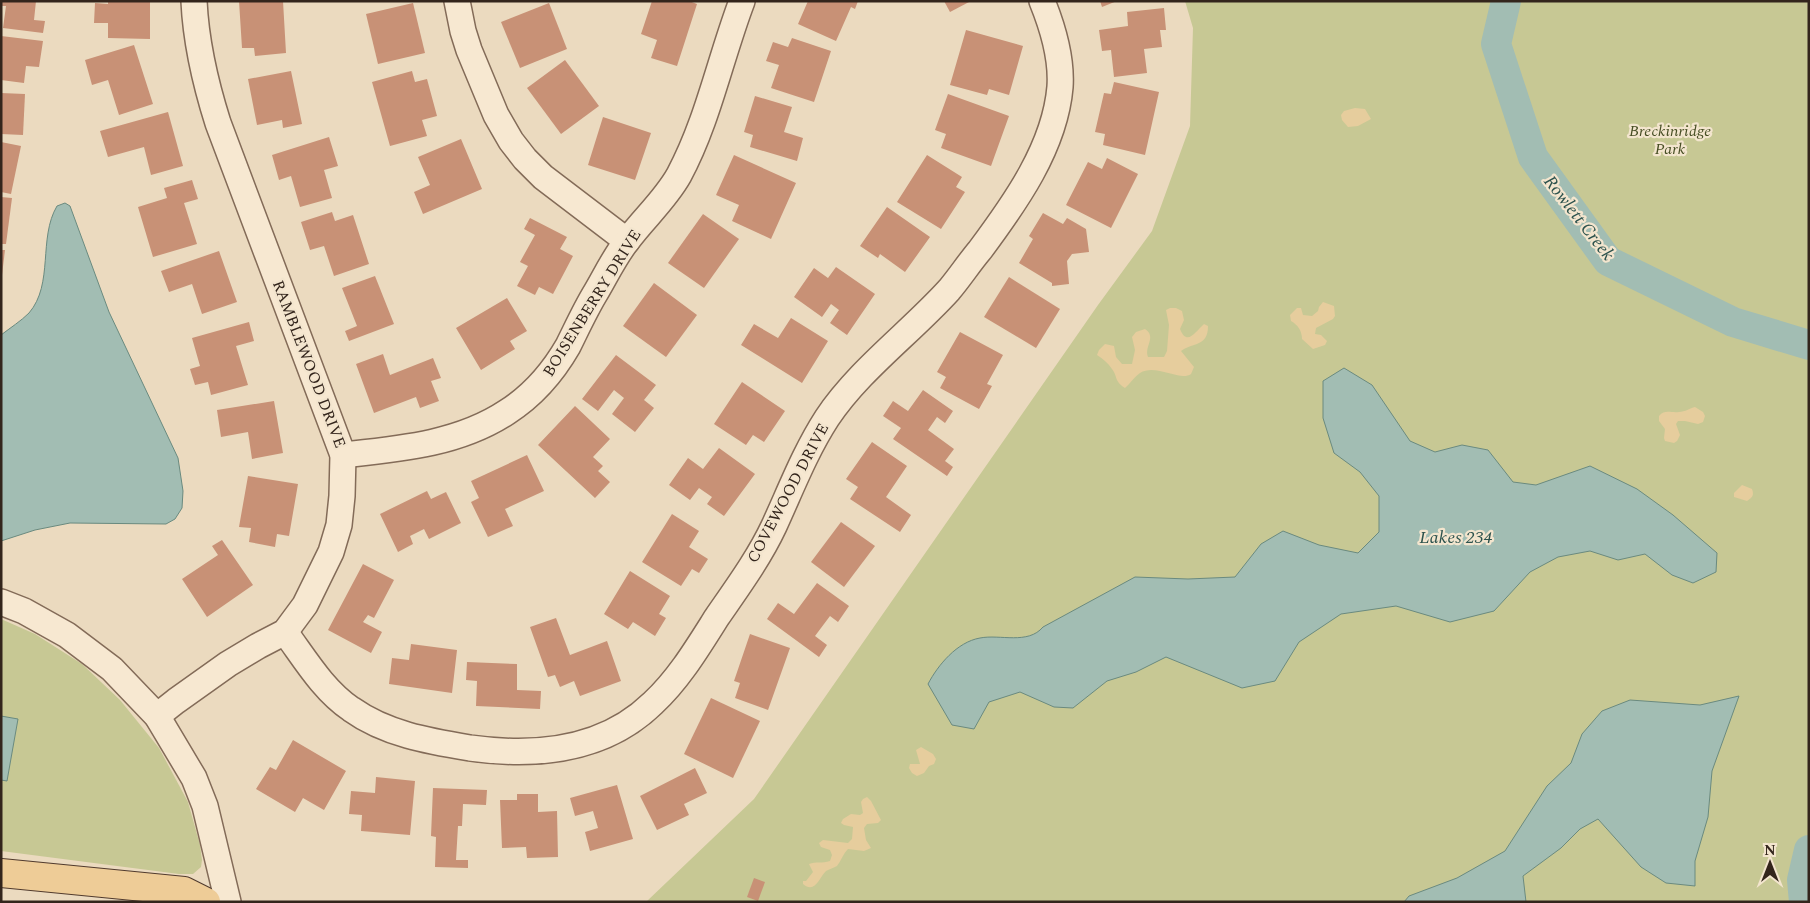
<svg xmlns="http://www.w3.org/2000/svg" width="1810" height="903" viewBox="0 0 1810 903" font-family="Spectral,serif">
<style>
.green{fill:#c7c894}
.sand{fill:#e6cd9d}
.water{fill:#a2bdb3;stroke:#6a8a7f}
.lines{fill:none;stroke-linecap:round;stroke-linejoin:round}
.river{stroke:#a2bdb3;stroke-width:30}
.building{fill:#c89176}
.minor-casing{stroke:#836b58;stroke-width:28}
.major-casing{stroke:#503a2d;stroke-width:30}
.minor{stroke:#f7e8d1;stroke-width:25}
.major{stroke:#eecc97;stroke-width:28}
.labels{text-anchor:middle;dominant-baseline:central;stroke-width:4.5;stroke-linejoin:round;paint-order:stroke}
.park-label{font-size:16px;font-style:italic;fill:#474e24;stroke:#f3e5ce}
.street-label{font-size:16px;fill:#33251c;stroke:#f3e5ce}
.water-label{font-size:18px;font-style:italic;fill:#2c524d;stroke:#f3e5ce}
</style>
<rect width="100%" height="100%" fill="#ebdabf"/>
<!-- green -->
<g class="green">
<path d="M1185,1H1809V902H646L754,799L1098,305L1152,231L1190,126L1193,28Z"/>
<path d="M1,619L35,634L82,664L120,700L159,748L188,802L200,845L202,860L201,867L193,874H179L1,851Z"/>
</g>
<!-- sand -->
<g class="sand">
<path d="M1355,108L1365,109L1371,119L1358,126L1348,127L1342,120L1341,115L1344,111Z"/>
<path d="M1323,302L1334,306L1335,316L1333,319L1316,328L1315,334L1321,335L1327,341L1325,345L1313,349L1302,339C1302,331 1298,325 1291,321L1290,315L1297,308H1301L1303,315L1312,316L1318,311L1319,307Z"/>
<path d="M1170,308H1176L1182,311L1184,320L1180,329C1187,347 1196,331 1204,324L1208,326C1208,347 1193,342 1181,351L1194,367L1191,374C1180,382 1156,363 1140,373C1134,377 1130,384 1125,388C1114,381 1118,377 1112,369C1108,363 1103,359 1097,355L1099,350L1105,344L1114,346L1116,357L1122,364H1132L1135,350L1132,337L1136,332L1145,329C1157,337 1144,346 1148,357H1164L1167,351L1169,325L1166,310Z"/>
<path d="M1695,407L1703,412L1705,416L1703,422L1698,424L1685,421H1678L1676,424L1680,435L1677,441L1674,443L1665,441L1664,438L1665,429L1659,421V416C1665,409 1670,413 1679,412C1685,412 1690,408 1695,407Z"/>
<path d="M1742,485L1752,489C1754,495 1753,497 1747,501L1734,497V493Z"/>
<path d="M921,747L933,754L936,759L934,764L929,766L924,773L917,776L912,773L909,768L910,764H920L916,750Z"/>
<path d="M867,797L871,801L881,820L878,823L867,824L864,828L866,840L871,848L864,851L848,849C843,854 841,861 837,866C834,868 829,869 826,871C819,878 815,894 803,884V881H806L813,872L809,864C816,861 822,864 830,861L832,855L830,850L821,847L819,843L823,840L848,843L852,839L853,827L844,825L841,823L843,819L851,814L860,815L863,813L861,802L863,799Z"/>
</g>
<!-- water -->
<g class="water">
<path d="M65,203L70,206L109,312L178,458L183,491L182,508L175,519L166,524L70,523L35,530L1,541V335C10,328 21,321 29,313C54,284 38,238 57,206Z"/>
<path d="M1344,368L1372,385L1410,441L1435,452L1462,445L1488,450L1513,482L1536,485L1590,466L1637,489L1673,515L1717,553L1716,572L1693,583L1672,575L1645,554L1618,560L1590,551L1558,557L1530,572L1494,611L1450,622L1396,606L1341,614L1299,642L1275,681L1242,688L1166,657L1136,672L1107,681L1073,708L1054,707L1020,692L989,702L974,729L952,725L928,684C938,665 957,642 980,638C1000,634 1028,645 1043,627L1135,577L1188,579L1235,577L1261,544L1283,531L1319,545L1358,553L1379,532V496L1360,472L1334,453L1323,418V381Z"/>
<path d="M1739,696L1712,771L1708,817L1695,861V886L1666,883L1641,867L1598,819L1580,829L1561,848L1523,876L1526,902H1404L1409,896L1457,878L1505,851L1547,786L1571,763L1582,734L1602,711L1630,700L1700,705Z"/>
<path d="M1,716L18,719L7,781L1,780Z"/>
</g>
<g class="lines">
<!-- river -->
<g class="river">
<path d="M1506,1L1496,44L1533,157L1608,261L1733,322L1809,345"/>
<path d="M1804,902L1802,880L1809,850"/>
</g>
</g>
<!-- building -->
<g class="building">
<path d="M1,1H36L34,20L45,21L43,33L3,28L6,6H1Z"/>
<path d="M108,1H150V39L108,38V23H94L95,3L108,4Z"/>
<path d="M239,1H283L286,53L255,56L254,48H242Z"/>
<path d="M652,1H689L697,4L677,66L651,58L657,40L641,34Z"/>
<path d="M808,1H858L855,9L851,7L836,41L798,24Z"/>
<path d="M944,1H971L950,12Z"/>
<path d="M1100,1H1117L1102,7Z"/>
<path d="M413,3L425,53L378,64L366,14Z"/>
<path d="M549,3L567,49L520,68L501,22Z"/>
<path d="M1164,8L1166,30H1160L1162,47L1144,49L1147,73L1114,77L1111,50L1102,51L1099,30L1128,26L1127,12Z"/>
<path d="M966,30L1023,46L1009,95L989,89L987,95L950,85Z"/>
<path d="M1,36L43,41L39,67L26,66L24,83L1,80Z"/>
<path d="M792,38L831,51L814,102L771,88L779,65L766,61L773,42L788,47Z"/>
<path d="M134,45L153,104L119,115L108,80L92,85L85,60Z"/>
<path d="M565,60L599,106L561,134L527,88Z"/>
<path d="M291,71L302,124L283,128L282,120L257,125L248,79Z"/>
<path d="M412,71L415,82L427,79L437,116L422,120L427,136L390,146L372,82Z"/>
<path d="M1114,82L1159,92L1145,155L1103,145L1105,134L1095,132L1104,93L1111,94Z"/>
<path d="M1,93L25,94L23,135L1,134Z"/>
<path d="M948,94L1009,116L991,166L941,148L946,134L935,130Z"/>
<path d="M755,96L792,107L784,132L803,138L797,161L750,147L753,135L744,132Z"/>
<path d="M168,112L183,166L151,175L144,147L108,157L100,131Z"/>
<path d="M603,117L651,133L635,180L588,165Z"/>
<path d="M329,137L338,166L324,170L332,198L300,207L291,176L279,180L272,155Z"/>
<path d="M461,139L482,189L423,214L414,192L430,185L418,157Z"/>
<path d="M1,142L21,146L11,194L1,192Z"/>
<path d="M734,155L796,183L771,239L732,221L739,205L716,195Z"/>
<path d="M927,155L962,177L956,187L965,192L941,229L897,202Z"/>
<path d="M1107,158L1138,174L1111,228L1066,205L1088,162L1102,169Z"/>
<path d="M192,180L198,199L184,203L197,244L153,257L138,207L167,198L164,188Z"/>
<path d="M1,197L12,198L6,244H1Z"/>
<path d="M887,207L930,237L905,272L880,254L878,258L860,246Z"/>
<path d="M332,212L335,221L353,215L369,264L334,276L324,246L310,250L301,222Z"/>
<path d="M1043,213L1063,224L1067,218L1086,229L1089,252L1072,254L1067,261L1069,284L1052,286V283L1019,263L1033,239L1029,236Z"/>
<path d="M703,214L739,239L704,288L668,263Z"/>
<path d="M530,218L567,237L560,249L573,256L553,294L539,287L535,295L517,286L528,266L520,262L535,235L524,229Z"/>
<path d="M1,250H5L2,275H1Z"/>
<path d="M219,251L237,302L202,314L192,284L169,292L161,271Z"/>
<path d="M836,267L875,294L847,335L830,323L839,310L831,304L822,317L794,297L814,268L828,278Z"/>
<path d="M375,276L394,324L349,341L345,331L357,326L342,288Z"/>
<path d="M1009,277L1060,309L1036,348L984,317Z"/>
<path d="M654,283L697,315L666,357L623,326Z"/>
<path d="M507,298L527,331L510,341L515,349L481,370L456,328Z"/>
<path d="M791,318L828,341L802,383L741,345L754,324L778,338Z"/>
<path d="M249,322L254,341L236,346L248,385L211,395L208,382L195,385L190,369L200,366L192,338Z"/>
<path d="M960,332L1003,355L987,384L992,386L979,409L940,388L946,377L937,372Z"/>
<path d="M383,354L390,375L433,358L441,378L431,381L439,401L420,408L416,397L374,413L356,364Z"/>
<path d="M616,355L656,385L644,400L654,408L635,432L612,414L624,398L614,390L598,411L582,399Z"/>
<path d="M742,382L785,411L764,442L753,435L746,445L714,424Z"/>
<path d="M923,390L953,411L945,423L937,417L928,430L954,449L945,461L953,467L947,476L893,439L901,428L883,416L893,401L908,411Z"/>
<path d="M274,401L283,453L252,459L248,432L221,437L217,410Z"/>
<path d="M575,406L610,439L593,457L603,466L598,471L610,482L595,498L538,445Z"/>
<path d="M872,442L907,466L886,497L911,515L900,532L850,499L858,487L846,479Z"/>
<path d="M719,448L755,474L724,516L707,504L712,497L699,488L690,500L669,485L688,458L703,469Z"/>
<path d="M527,455L544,491L505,509L513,526L488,537L471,502L479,498L471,481Z"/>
<path d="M248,476L298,484L289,536L277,534L275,547L249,542L251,528L239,527Z"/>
<path d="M427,491L431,499L446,492L461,523L429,539L424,529L410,536L413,544L398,552L380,514Z"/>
<path d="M672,514L699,531L689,547L708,559L699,573L692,569L681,586L642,562Z"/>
<path d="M841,522L875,546L844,587L811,562Z"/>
<path d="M222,540L253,585L207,617L182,579L218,555L212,546Z"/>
<path d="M363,564L394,580L374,618L368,615L363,622L382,632L371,653L328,630Z"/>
<path d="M630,571L670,596L659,614L666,618L655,636L633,622L628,629L604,614Z"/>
<path d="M817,583L849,606L838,622L830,616L815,636L827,645L819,657L767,619L778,603L794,614Z"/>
<path d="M556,618L570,655L607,641L621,681L580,696L574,681L560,687L555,675L548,677L530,627Z"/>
<path d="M750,634L790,648L768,710L735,698L740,683L734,681Z"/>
<path d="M411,644L457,650L452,693L389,684L392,658L409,660Z"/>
<path d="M467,662L517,664V690L541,691L540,709L476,706L477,681L466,680Z"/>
<path d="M711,698L760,721L733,778L684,754Z"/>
<path d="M293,740L346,771L324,810L303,798L295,812L256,789L270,767L276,770Z"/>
<path d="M695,768L707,793L684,804L689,815L657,830L640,796Z"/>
<path d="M376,777L415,781L410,835L361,831L362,815L349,814L351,791L375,793Z"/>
<path d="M617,785L633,839L590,851L585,832L598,828L593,811L575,816L570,798Z"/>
<path d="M433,788L487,790L486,805L463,804L462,826H458L456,860H468V868L435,867L436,837L431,836Z"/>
<path d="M517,794H538V812L557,811L558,857L527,858L526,847L502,848L500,800H517Z"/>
<path d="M754,878L765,882L758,901L747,897Z"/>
</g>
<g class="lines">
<defs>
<g id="minor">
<path d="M457,1L463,31L469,50L496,115L511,141L525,159L543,177L627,241"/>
<path d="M343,455C399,449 459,444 507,412C532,396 553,372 568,346C577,328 585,310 596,292C606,275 615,256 627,241C644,218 665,200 679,175C708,121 720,59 742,1"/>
<path d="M1,602L24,611L67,635L112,669L157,716L194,778L205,806L228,902"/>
<path d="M285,632C305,659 323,690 351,709C386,734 428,741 470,748C535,757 604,751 653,703C679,679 698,647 717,617C737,588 759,558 774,526C791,489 805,452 827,418C859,370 910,333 949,290C960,277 969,263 980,250C1015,203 1055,147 1060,87C1062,58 1053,28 1042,1"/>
<path d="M157,716L176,701L228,664L258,646L285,632L305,605L331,552L339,525L342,496L343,455L218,123C205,82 196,44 194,1"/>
</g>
<path id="major" d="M1,873L184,891L206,902"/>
</defs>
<!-- minor casing -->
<use href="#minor" class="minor-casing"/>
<!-- major casing -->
<use href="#major" class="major-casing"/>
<!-- minor -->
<use href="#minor" class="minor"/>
<!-- major -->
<use href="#major" class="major"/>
</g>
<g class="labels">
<!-- park labels -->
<g class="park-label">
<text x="1670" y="131">Breckinridge<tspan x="1670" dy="18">Park</tspan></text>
</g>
<!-- street labels -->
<g class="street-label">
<text transform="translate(592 303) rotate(-58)">BOISENBERRY DRIVE</text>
<text transform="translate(309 364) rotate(69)">RAMBLEWOOD DRIVE</text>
<text transform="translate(788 493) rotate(-62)">COVEWOOD DRIVE</text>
</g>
<!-- water labels -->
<g class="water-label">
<text transform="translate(1579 218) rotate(52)">Rowlett Creek</text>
<text x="1456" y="537">Lakes 234</text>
</g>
</g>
<!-- border -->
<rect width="1810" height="903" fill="none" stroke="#33251c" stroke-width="5"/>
<!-- north arrow -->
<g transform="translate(1770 863)" stroke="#f3e5ce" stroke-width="4" paint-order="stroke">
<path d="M0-4L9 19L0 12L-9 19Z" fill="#33251c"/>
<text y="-8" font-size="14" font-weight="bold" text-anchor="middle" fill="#33251c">N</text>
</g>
</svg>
